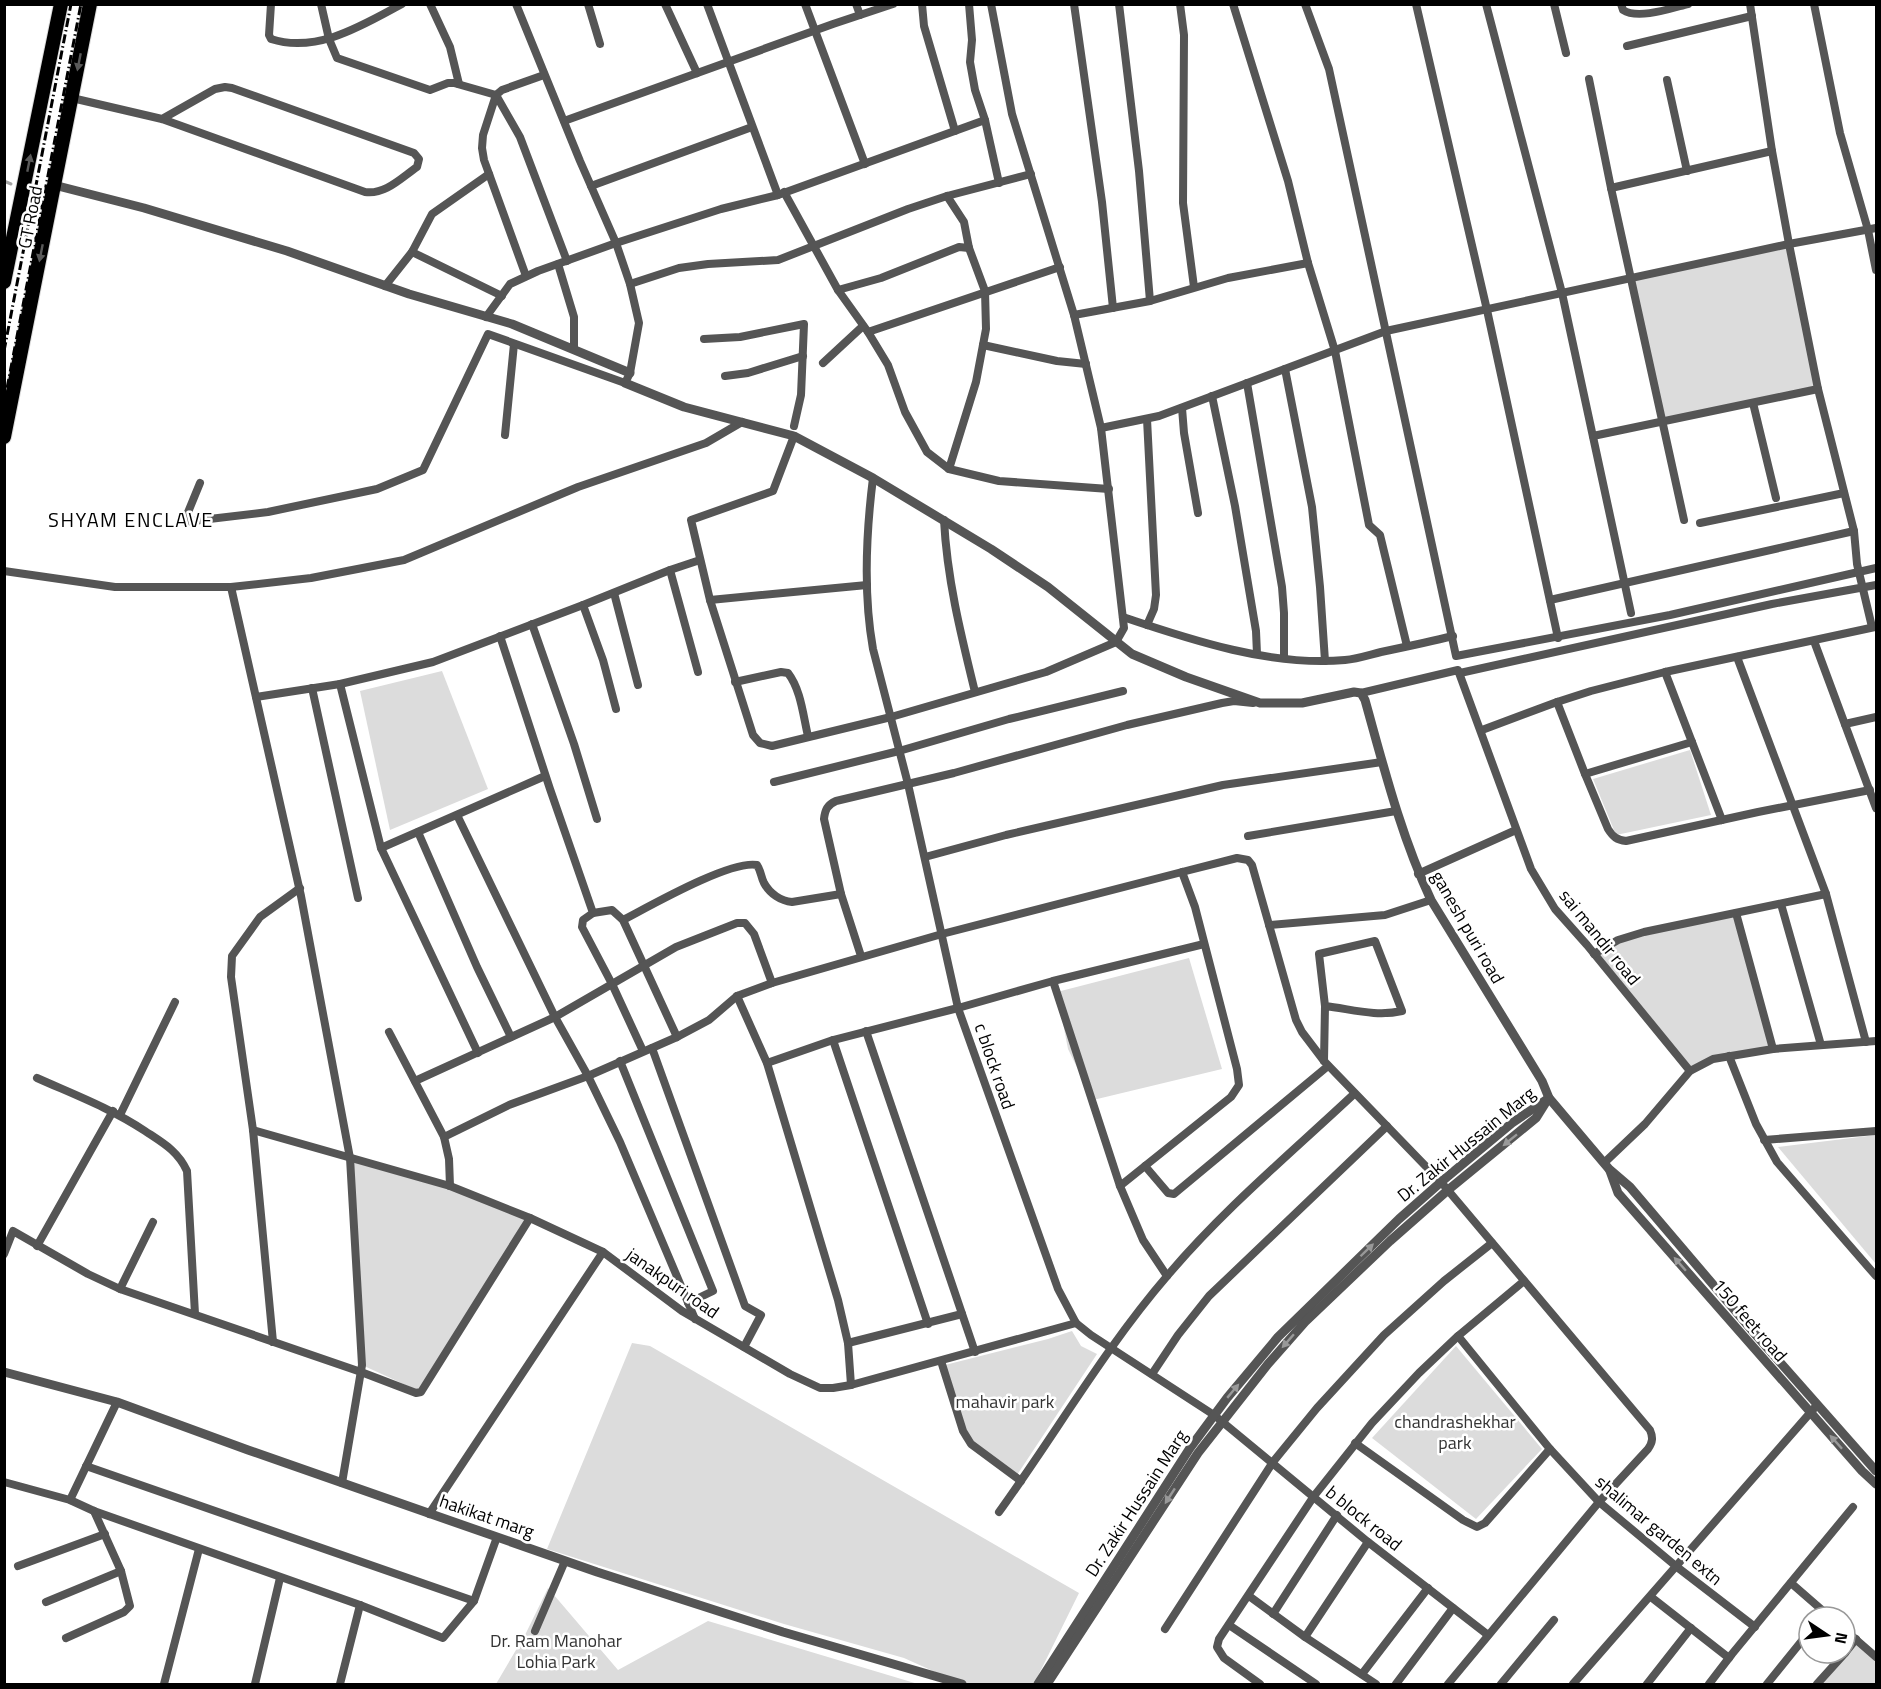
<svg xmlns="http://www.w3.org/2000/svg" width="1881" height="1689" viewBox="0 0 1881 1689" font-family="'Titillium Web',sans-serif">
<style>
.green{fill:#dcdcdc}
.lines{fill:none;stroke-linecap:round;stroke-linejoin:round}
.stream{stroke:#a3a3a3;stroke-width:3}
.trunk-casing{stroke:#dbdbdb;stroke-width:16}
.minor{stroke:#555;stroke-width:8}
.tertiary{stroke:#555;stroke-width:9}
.trunk{stroke:#000;stroke-width:14}
.rail{stroke:#000;stroke-width:3;stroke-dasharray:9 3 1.5 3;stroke-linecap:butt}
.oneway{fill:#595959}
.oneway2{fill:#999}
.labels{text-anchor:middle;dominant-baseline:central;stroke-width:5;stroke-linejoin:round;paint-order:stroke}
.street-label{font-size:18px;fill:#000;stroke:#fff}
.park-label{font-size:18px;fill:#333;stroke:#fff}
.neighbourhood-label{font-size:20px;letter-spacing:1.5px;fill:#000;stroke:#fff}
</style>
<rect width="100%" height="100%" fill="#fff"/>
<!-- green -->
<g class="green">
<path d="M1789,244L1818,389L1662,422L1631,278Z"/>
<path d="M442,671L488,789L390,830L360,691Z"/>
<path d="M1690,750L1711,815L1616,835L1593,779Z"/>
<path d="M1736,913L1773,1049L1738,1054L1690,1071L1594,954L1618,940Z"/>
<path d="M1189,958L1222,1069L1093,1100L1068,1049L1057,992Z"/>
<path d="M1876,1135V1264L1778,1147Z"/>
<path d="M350,1158L450,1186L530,1218L421,1392L362,1365Z"/>
<path d="M1072,1331L1081,1346L1097,1354L1017,1475L981,1453L963,1439L941,1366L1048,1339Z"/>
<path d="M632,1343L650,1346L1079,1593L1034,1684H962L904,1658L784,1624L547,1549Z"/>
<path d="M1456,1346L1542,1449L1476,1519L1372,1438Z"/>
<path d="M548,1588L618,1670L708,1621L918,1684H496L526,1633Z"/>
<path d="M1856,1639L1876,1657V1684H1818Z"/>
</g>
<g class="lines">
<!-- stream -->
<path class="stream" d="M4,181L11,184"/>
<defs>
<g id="trunk">
<path d="M4,282L61,4"/>
<path d="M4,437L90,4"/>
</g>
</defs>
<!-- trunk casing -->
<use href="#trunk" class="trunk-casing"/>
<!-- minor -->
<g class="minor">
<path d="M271,4L269,35L271,39C317,54 363,25 402,4"/>
<path d="M321,4L329,39L337,58L430,90L448,83H454L496,95L520,137L567,261"/>
<path d="M430,4L450,47L459,84"/>
<path d="M588,4L600,44"/>
<path d="M665,4L697,73"/>
<path d="M707,4L778,195"/>
<path d="M805,4L865,164"/>
<path d="M856,4L860,15"/>
<path d="M922,4L924,26L955,131"/>
<path d="M969,4L972,40L970,62L975,90L985,120L999,183"/>
<path d="M1074,4L1102,202L1113,308"/>
<path d="M1119,4L1139,171L1150,301"/>
<path d="M1180,4L1184,35L1183,203L1194,287"/>
<path d="M1233,4L1288,181L1308,263L1335,351L1369,525L1380,535L1407,646"/>
<path d="M1305,4L1329,69L1456,656L1670,615L1876,568"/>
<path d="M1416,4L1487,310L1558,638"/>
<path d="M1486,4L1562,293L1631,613"/>
<path d="M1554,4L1566,53"/>
<path d="M1621,4L1623,10C1638,20 1672,8 1688,4"/>
<path d="M1750,4L1772,151L1789,244L1818,389L1854,531L1857,564L1872,627"/>
<path d="M1814,4L1840,133L1868,230L1876,270"/>
<path d="M1627,46L1752,16"/>
<path d="M1589,79L1611,188L1684,520"/>
<path d="M1667,80L1687,171"/>
<path d="M72,98L162,119L365,192C385,195 401,178 417,167L419,159L414,153L232,88L225,87L215,89L162,119"/>
<path d="M564,121L833,24L893,4"/>
<path d="M591,186L752,127"/>
<path d="M1611,188L1772,151"/>
<path d="M784,192L838,290L868,332L888,365L905,412L927,452L949,469L999,481L1109,489"/>
<path d="M947,196L964,222L969,248L985,291L986,329L976,382L949,469"/>
<path d="M412,252L502,296"/>
<path d="M558,264L574,317V349"/>
<path d="M526,276L484,160L482,148L483,135L496,95L502,90L544,75"/>
<path d="M630,284L679,268L708,264L778,260L908,209L947,196L1031,174"/>
<path d="M385,286L412,252L432,214L489,174"/>
<path d="M838,290L881,278L959,247L969,248"/>
<path d="M1074,315L1150,301L1228,278L1308,263"/>
<path d="M486,317L510,284L538,271L616,243L721,209L778,195L985,120"/>
<path d="M868,332L1060,267"/>
<path d="M704,339L740,337L804,324L801,395L794,426"/>
<path d="M983,345L1057,361L1086,364"/>
<path d="M823,363L863,326"/>
<path d="M1285,369L1312,507L1320,587L1325,661"/>
<path d="M725,376L748,373L803,356"/>
<path d="M1247,383L1282,587L1284,613V658"/>
<path d="M1212,396L1235,506L1256,631L1257,654"/>
<path d="M1753,403L1776,498"/>
<path d="M1182,408L1184,433L1198,513"/>
<path d="M1101,428L1159,416L1386,331L1789,244L1876,228"/>
<path d="M505,435L514,344"/>
<path d="M794,436L773,491L691,520L710,600L753,735L760,743L772,746L891,717L1046,672L1116,642L1124,628L1101,428L1074,315L1012,114L991,4"/>
<path d="M1593,436L1818,389"/>
<path d="M873,478C866,534 863,593 873,649L908,784L958,1008L1058,1289L1076,1323L1091,1335L1214,1415L1368,1542L1488,1635"/>
<path d="M200,483L184,522L268,512L377,489L423,470L488,334L625,383L630,373L639,323L630,284L616,243L580,161L516,4"/>
<path d="M944,520C947,579 961,635 975,692"/>
<path d="M1700,523L1844,493"/>
<path d="M670,570L698,672"/>
<path d="M4,571L115,587H231"/>
<path d="M614,593L638,685"/>
<path d="M710,600L867,585"/>
<path d="M1550,600L1854,531"/>
<path d="M583,605L603,660L616,709"/>
<path d="M1123,617C1191,640 1273,667 1345,660C1357,659 1369,655 1381,652C1405,647 1429,642 1453,636"/>
<path d="M532,624L574,744L597,819"/>
<path d="M1147,625L1154,609L1156,595L1147,419"/>
<path d="M500,636L550,789L593,913L583,920L582,927L612,984L643,1051"/>
<path d="M1814,641L1876,808"/>
<path d="M1737,657L1826,894L1866,1042"/>
<path d="M1665,672L1722,820"/>
<path d="M1460,673L1772,604L1876,585"/>
<path d="M735,682L781,672L788,673C801,690 803,715 808,736"/>
<path d="M340,684L381,848L545,776"/>
<path d="M312,688L358,898"/>
<path d="M1361,693L1458,670L1531,869L1555,909L1587,945L1690,1071"/>
<path d="M256,697L340,684L433,662L583,605L670,570L700,560"/>
<path d="M1557,702L1585,774L1608,829C1613,837 1617,840 1626,841L1758,812L1870,790"/>
<path d="M1845,724L1876,717"/>
<path d="M1482,730L1557,702L1591,691L1665,672L1875,627"/>
<path d="M1585,774L1692,742"/>
<path d="M774,782L899,751L1009,719L1123,691"/>
<path d="M457,815L555,1017L588,1076L620,1142L695,1319"/>
<path d="M418,832L477,967L511,1037"/>
<path d="M1248,836L1396,811"/>
<path d="M381,848L478,1053"/>
<path d="M925,857L1006,835L1223,785L1382,762"/>
<path d="M1418,874L1516,830"/>
<path d="M1781,904L1821,1045"/>
<path d="M593,913L612,910L623,920L677,1037"/>
<path d="M1736,913L1773,1049"/>
<path d="M623,920C650,906 730,860 757,865C761,871 761,877 764,883C770,894 781,901 792,902L841,894"/>
<path d="M1269,925L1385,915L1431,900"/>
<path d="M1594,954L1618,940L1644,932L1826,894"/>
<path d="M861,956L841,894L824,819C825,810 827,805 836,801L954,773L1127,725L1222,703L1234,701L1253,703"/>
<path d="M1053,981L1120,1186L1143,1240L1167,1276"/>
<path d="M737,996L767,1063L838,1300L848,1343L851,1385"/>
<path d="M866,1031L975,1352"/>
<path d="M389,1032L444,1137L449,1159L450,1186"/>
<path d="M833,1040L928,1324"/>
<path d="M652,1048L745,1306L761,1315L744,1347"/>
<path d="M1729,1056L1756,1124L1777,1162L1876,1276"/>
<path d="M620,1061L713,1291L688,1303"/>
<path d="M1324,1061L1325,1006C1351,1009 1376,1017 1402,1011L1375,941L1319,954L1325,1006"/>
<path d="M767,1063L833,1040L958,1008L1053,981L1204,944"/>
<path d="M37,1078C75,1095 110,1108 145,1131C163,1143 178,1151 187,1171L195,1314"/>
<path d="M415,1081L555,1017L676,947L737,923H745L754,934L772,983"/>
<path d="M120,1115L175,1002"/>
<path d="M253,1130L450,1186L530,1218L603,1252L682,1311L790,1374L820,1388H833L851,1385L1076,1323"/>
<path d="M444,1137L509,1105L588,1076L677,1037L709,1020L737,996L772,983L942,934L1182,872L1237,858L1248,860L1252,865L1296,1020L1302,1032L1324,1061L1441,1182L1650,1430C1653,1437 1653,1442 1648,1449L1599,1502L1448,1684"/>
<path d="M1764,1140L1876,1131"/>
<path d="M1604,1163L1645,1124L1690,1071L1713,1059L1773,1049L1876,1041"/>
<path d="M1145,1166L1168,1193L1174,1194L1328,1066"/>
<path d="M1120,1186L1231,1097L1239,1085L1237,1069L1195,907L1182,872"/>
<path d="M37,1246L113,1111"/>
<path d="M4,1254L13,1231L88,1274L120,1289L361,1372L416,1393L421,1392L530,1218"/>
<path d="M120,1289L153,1222"/>
<path d="M1458,1336L1550,1449L1599,1502L1677,1567L1755,1627"/>
<path d="M273,1342L253,1130L231,977L232,956L260,917L300,888"/>
<path d="M848,1343L962,1314"/>
<path d="M941,1361L963,1431L971,1444L1021,1481"/>
<path d="M1152,1374L1178,1335L1209,1296L1387,1126"/>
<path d="M1355,1443L1463,1520L1477,1527L1485,1523L1550,1449"/>
<path d="M86,1466L474,1601"/>
<path d="M4,1482L70,1500L94,1511L360,1605L443,1638L474,1601L497,1537"/>
<path d="M342,1483L362,1365L350,1158L301,896L231,587L311,578L404,560L578,487L706,443L742,422"/>
<path d="M70,1500L117,1402"/>
<path d="M999,1512C1056,1433 1105,1348 1168,1275C1224,1209 1291,1153 1354,1094"/>
<path d="M429,1514L603,1252"/>
<path d="M18,1566L105,1534"/>
<path d="M1791,1583L1830,1617"/>
<path d="M1249,1596L1305,1637L1376,1684"/>
<path d="M1651,1597L1729,1658"/>
<path d="M46,1602L121,1571"/>
<path d="M1273,1614L1337,1515"/>
<path d="M1229,1625L1316,1684"/>
<path d="M1165,1629L1273,1462L1317,1408L1384,1335L1444,1281L1492,1243"/>
<path d="M1845,1630L1876,1657"/>
<path d="M535,1631L565,1561"/>
<path d="M1305,1637L1368,1542"/>
<path d="M66,1638L124,1612L130,1606L121,1571L94,1511"/>
<path d="M1845,1653L1856,1639"/>
<path d="M1362,1674L1428,1588"/>
<path d="M164,1684L199,1549"/>
<path d="M255,1684L280,1578"/>
<path d="M340,1684L360,1605"/>
<path d="M1260,1684L1224,1658L1217,1647L1219,1639L1314,1496L1372,1423L1419,1373L1458,1336L1524,1281"/>
<path d="M1396,1684L1453,1608"/>
<path d="M1501,1684L1554,1620"/>
<path d="M1573,1684L1817,1405"/>
<path d="M1647,1684L1691,1628"/>
<path d="M1709,1684L1732,1654L1853,1507"/>
<path d="M1767,1684L1809,1632"/>
<path d="M1817,1684L1845,1653"/>
</g>
<!-- tertiary -->
<g class="tertiary">
<path d="M54,185L144,208L287,251L409,294L512,324L630,373"/>
<path d="M625,383L684,407L794,436L873,478L991,549L1048,587L1132,654L1186,677L1260,703H1302L1354,692L1361,693L1365,700C1384,768 1401,836 1431,900L1542,1081L1549,1098L1609,1169L1630,1187L1756,1335L1876,1471"/>
<path d="M1610,1171L1618,1193L1862,1471L1876,1484"/>
<path d="M4,1372L117,1402L248,1450L597,1572L783,1632L962,1684"/>
<path d="M1038,1684L1190,1448L1227,1398L1278,1337L1399,1219L1441,1182L1512,1123L1549,1098"/>
<path d="M1047,1684L1198,1453L1268,1364L1305,1322L1390,1241L1448,1190L1536,1118L1546,1102"/>
</g>
<!-- trunk -->
<use href="#trunk" class="trunk"/>
<!-- rail -->
<g class="rail">
<path d="M4,351L71,4"/>
<path d="M4,404L81,4"/>
</g>
</g>
<!-- one-way arrows -->
<defs><path id="oneway-solid" d="M-6-.8H1V-3.2L6.5 0L1 3.2V.8H-6Z" transform="scale(1.5)"/></defs>
<g class="oneway">
<use href="#oneway-solid" transform="translate(79 62) rotate(101)"/>
<use href="#oneway-solid" transform="translate(29 163) rotate(-79)"/>
<use href="#oneway-solid" transform="translate(41 253) rotate(101)"/>
</g>
<g class="oneway2">
<use href="#oneway-solid" transform="translate(1510 1140) rotate(141)"/>
<use href="#oneway-solid" transform="translate(1367 1250) rotate(-44)"/>
<use href="#oneway-solid" transform="translate(1680 1264) rotate(-131)"/>
<use href="#oneway-solid" transform="translate(1288 1341) rotate(131)"/>
<use href="#oneway-solid" transform="translate(1233 1391) rotate(-50)"/>
<use href="#oneway-solid" transform="translate(1836 1442) rotate(-132)"/>
<use href="#oneway-solid" transform="translate(1170 1496) rotate(123)"/>
</g>
<g class="labels">
<!-- street labels -->
<g class="street-label">
<text transform="translate(30 217) rotate(-79)">GT Road</text>
<text transform="translate(1468 927) rotate(60)">ganesh puri road</text>
<text transform="translate(1600 937) rotate(51)">sai mandir road</text>
<text transform="translate(995 1066) rotate(71)">c block road</text>
<text transform="translate(1466 1144) rotate(-39)">Dr. Zakir Hussain Marg</text>
<text transform="translate(673 1283) rotate(35)">janakpuri road</text>
<text transform="translate(1750 1320) rotate(49)">150 feet road</text>
<text transform="translate(1136 1503) rotate(-57)">Dr. Zakir Hussain Marg</text>
<text transform="translate(487 1516) rotate(19)">hakikat marg</text>
<text transform="translate(1364 1518) rotate(39)">b block road</text>
<text transform="translate(1659 1530) rotate(40)">shalimar garden extn</text>
</g>
<!-- park labels -->
<g class="park-label">
<text x="1005" y="1401">mahavir park</text>
<text x="1455" y="1421">chandrashekhar<tspan x="1455" dy="21">park</tspan></text>
<text x="556" y="1640">Dr. Ram Manohar<tspan x="556" dy="21">Lohia Park</tspan></text>
</g>
<!-- neighbourhood labels -->
<g class="neighbourhood-label">
<text x="131" y="519">SHYAM ENCLAVE</text>
</g>
</g>
<!-- border -->
<rect width="1881" height="1689" fill="none" stroke="#000000" stroke-width="12"/>
<!-- north arrow -->
<g transform="translate(1827 1635) rotate(103)"><circle r="28" fill="#ffffff" stroke="#999999" stroke-width="1.5"/>
<path d="M0-4.5L10 22L0 15L-10 22Z" fill="#000000"/>
<text y="-9" font-size="16" font-weight="bold" text-anchor="middle" fill="#000000">N</text>
</g>
</svg>
